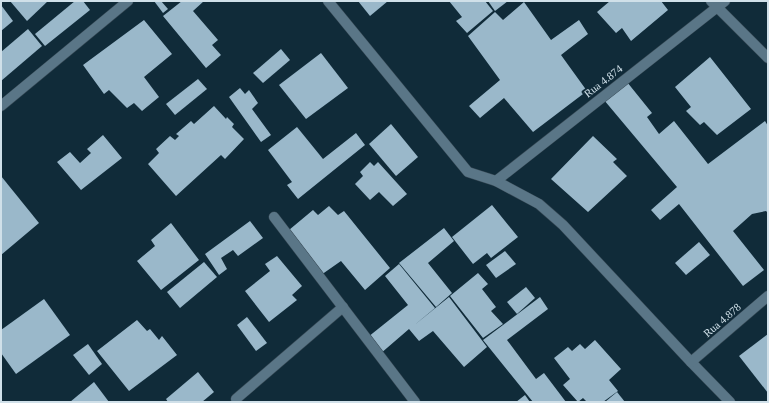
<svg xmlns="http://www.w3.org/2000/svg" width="769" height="403" viewBox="0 0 769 403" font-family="Georgia,serif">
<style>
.building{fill:#9ab8ca}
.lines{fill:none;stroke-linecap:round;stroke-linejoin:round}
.street-casing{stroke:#364854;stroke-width:11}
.street{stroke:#5a7687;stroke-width:10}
.labels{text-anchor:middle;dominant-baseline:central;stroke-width:4;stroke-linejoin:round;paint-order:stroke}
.street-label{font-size:11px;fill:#d0e0e9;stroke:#102b39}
</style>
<rect width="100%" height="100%" fill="#102b39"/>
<!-- building -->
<g class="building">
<path d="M10,1H48L27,21Z"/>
<path d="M75,1H83L90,10L45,46L35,34Z"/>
<path d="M154,1H161L168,9L163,13Z"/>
<path d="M182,1H204L193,11L218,40L212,45L221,55L206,68L163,16Z"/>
<path d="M358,1H388L370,16Z"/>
<path d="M449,1H485L493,11L467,33L456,21L462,17Z"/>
<path d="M488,1H508L495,11Z"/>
<path d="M610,1H661L668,10L631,41L622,28L616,33L597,12Z"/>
<path d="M524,2L551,40L579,20L588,34L561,55L587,91L533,132L504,98L480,118L469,106L500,80L468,36L495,12L503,20Z"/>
<path d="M1,5L13,21L1,31Z"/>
<path d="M144,20L172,54L144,77L159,97L142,111L134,103L127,108L109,90L104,94L83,65Z"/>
<path d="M28,29L42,46L1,81V52Z"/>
<path d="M281,49L290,60L263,83L253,73Z"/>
<path d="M321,53L348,88L306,119L279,85Z"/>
<path d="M710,57L751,109L717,135L704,122L700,125L686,111L691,107L675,87Z"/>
<path d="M198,79L207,89L175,115L166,104Z"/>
<path d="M627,82L652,113L647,117L659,134L674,121L708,164L765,121L768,126V213L766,211L752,214L733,231L764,270L743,286L679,204L660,220L651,210L677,187L604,100Z"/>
<path d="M240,88L245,94L249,90L258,103L252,109L271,135L261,142L229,97Z"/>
<path d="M214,106L226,119L227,117L234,124L232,127L244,139L225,159L221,155L176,196L148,164L159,153L156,149L170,136L175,140L179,136L176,134L191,121L194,124Z"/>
<path d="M391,124L418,157L396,176L369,144Z"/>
<path d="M297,127L323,159L356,133L365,145L298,199L287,185L292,182L268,150Z"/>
<path d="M103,135L122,158L81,190L57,162L70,152L80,163L91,153L87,149Z"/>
<path d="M593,136L617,159L613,162L627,176L588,212L551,179Z"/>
<path d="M370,162L374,166L378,162L407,194L393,206L379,192L370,200L355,184L363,176L360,172Z"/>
<path d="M1,176L39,223L1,255Z"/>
<path d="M492,205L518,237L491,258L487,253L473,264L452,237Z"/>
<path d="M329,206L338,215L344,211L390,268L365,290L341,261L321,275L289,230L313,210L318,215Z"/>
<path d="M250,221L263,238L238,256L233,250L221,258L227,269L219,275L205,254Z"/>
<path d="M171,223L199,260L161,290L137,261L155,246L151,240Z"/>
<path d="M444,228L454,241L428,263L452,293L436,307L399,263Z"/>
<path d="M699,242L710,255L686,275L675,263Z"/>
<path d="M505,251L516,264L496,278L486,265Z"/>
<path d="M277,256L302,286L292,295L297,300L269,322L245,291L270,271L265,264Z"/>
<path d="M204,262L217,277L180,308L167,292Z"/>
<path d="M399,264L435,308L412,327L449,297L487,347L464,367L433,331L419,341L409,329L380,354L368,337L408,305L385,276Z"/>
<path d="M478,273L488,284L482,289L496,307L491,311L503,324L483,338L450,296Z"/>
<path d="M526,287L535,298L517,314L507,302Z"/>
<path d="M540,297L548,309L507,340L536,379L544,373L566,402H533L483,340Z"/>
<path d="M44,299L70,335L16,374L1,353V330Z"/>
<path d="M247,317L267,343L256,351L237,325Z"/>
<path d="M137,320L147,331L150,329L159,340L162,336L177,355L129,391L97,351Z"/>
<path d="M768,334V393L739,356Z"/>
<path d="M595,340L621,369L609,380L618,391L603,402H587L583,398L578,402L563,385L570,379L554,358L568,347L572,351L580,344L585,349Z"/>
<path d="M88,344L102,364L89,375L73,355Z"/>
<path d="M198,372L214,392L202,402H168L166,399Z"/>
<path d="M94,382L109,402H70Z"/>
<path d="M617,392L625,402H605Z"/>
<path d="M525,395L530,402H516Z"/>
</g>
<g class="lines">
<defs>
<g id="street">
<path d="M328,1L468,172L496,181L539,204L563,225L691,362L730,402"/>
<path d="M711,1L768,58"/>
<path d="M1,106L128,1"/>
<path d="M496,181L725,1"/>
<path d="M274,217L415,402"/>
<path d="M691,362L768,296"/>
<path d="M236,399L343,307"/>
</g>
</defs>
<!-- street casing -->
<use href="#street" class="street-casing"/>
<!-- street -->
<use href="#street" class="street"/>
</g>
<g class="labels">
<!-- street labels -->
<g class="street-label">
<text transform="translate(603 81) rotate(-38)">Rua 4.874</text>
<text transform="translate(722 320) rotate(-41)">Rua 4.878</text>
</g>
</g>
<!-- border -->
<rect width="769" height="403" fill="none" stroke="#d0e0e9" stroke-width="4"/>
</svg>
